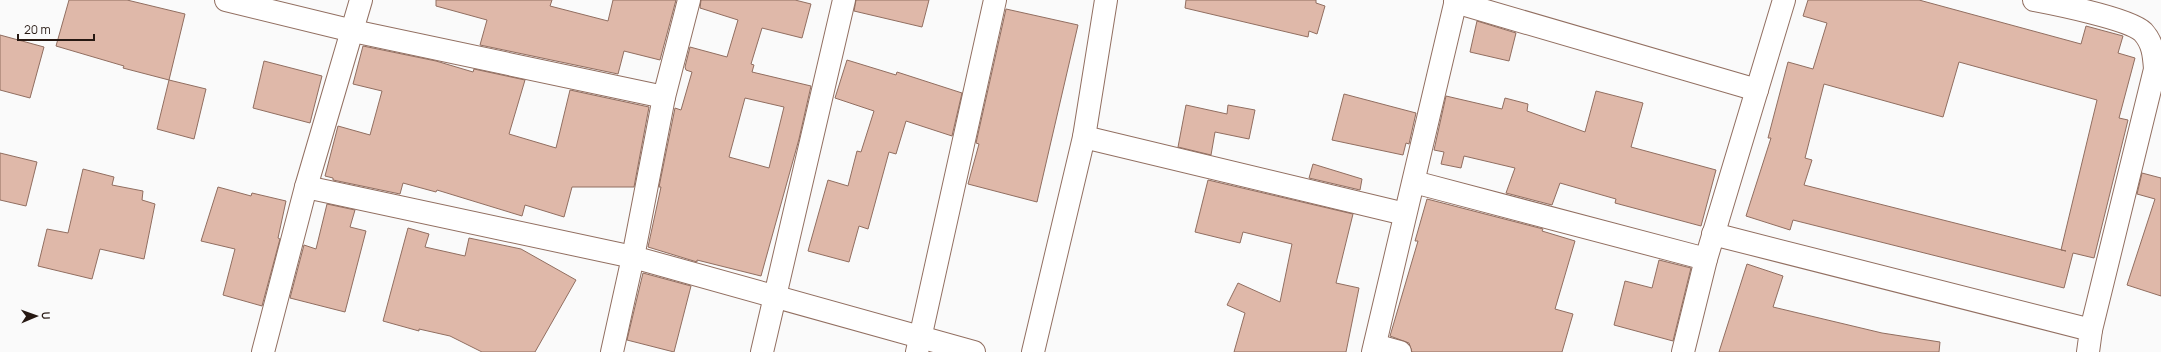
<svg xmlns="http://www.w3.org/2000/svg" width="2161" height="352" viewBox="0 0 2161 352" font-family="Manrope,sans-serif">
<style>
.building{fill:#dfb8a9;stroke:#916e60;fill-rule:evenodd}
.lines{fill:none;stroke-linecap:round;stroke-linejoin:round}
.street-casing{stroke:#926f61;stroke-width:24}
.street{stroke:#fff;stroke-width:22}
</style>
<rect width="100%" height="100%" fill="#fafafa"/>
<!-- building -->
<g class="building">
<path d="M69,0H127L185,14L169,80L123,68L124,66L56,46Z"/>
<path d="M436,0H552L550,6L608,21L613,0H676L660,60L624,51L618,74L480,45L487,20L436,6Z"/>
<path d="M701,0H795L811,4L802,38L762,28L751,64L754,65L752,72L811,86L799,139L761,276L697,260V262L648,247L661,187H659L675,108L681,110L692,72L686,70L685,67L690,47L727,57L738,20L700,8ZM745,98L784,107L769,168L729,157Z"/>
<path d="M856,0H929L922,27L854,11Z"/>
<path d="M1186,0H1316V3L1325,6L1317,34L1309,31L1308,37L1185,8Z"/>
<path d="M1808,0H1919L2081,44L2086,26L2123,36L2118,53L2135,58L2119,118L2128,120L2094,258L2073,253L2064,288L1793,220L1790,230L1746,216L1771,138H1768L1788,62L1813,69L1827,23L1803,16ZM1959,62L2097,100L2061,250L2066,251L1804,185L1812,160L1805,158L1824,84L1943,117Z"/>
<path d="M1006,9L1078,25L1037,202L968,184L979,144L976,143Z"/>
<path d="M1477,21L1516,33L1509,61L1470,52Z"/>
<path d="M0,35L44,47L30,98L0,90Z"/>
<path d="M363,46L436,61L473,72L474,69L525,80L509,134L556,148L570,90L649,107L634,187H572L564,217L525,205L522,216L437,190L436,192L403,183L400,194L333,180V178L325,176L338,126L370,135L382,91L353,84Z"/>
<path d="M847,60L896,75L897,72L962,93L952,136L906,121L896,154L889,152L868,229L859,226L849,262L808,251L828,180L848,186L857,151L861,152L874,111L835,98Z"/>
<path d="M264,61L322,76L310,123L253,108Z"/>
<path d="M169,80L206,89L194,139L157,129Z"/>
<path d="M1596,91L1643,103L1631,147L1716,170L1701,226L1615,203L1616,199L1560,183L1552,205L1506,193L1515,168L1464,156L1461,168L1441,164L1444,152L1434,150L1446,96L1502,109L1505,98L1528,104L1527,111L1585,132Z"/>
<path d="M1344,94L1416,113L1409,144L1406,143L1403,155L1332,140Z"/>
<path d="M1186,105L1227,114L1228,105L1255,110L1249,139L1215,132L1211,155L1178,147Z"/>
<path d="M0,153L37,162L26,206L0,200Z"/>
<path d="M1313,164L1362,179L1360,190L1309,178Z"/>
<path d="M83,169L114,177L112,185L143,191L142,200L155,204L144,259L100,249L92,279L38,266L47,229L68,233Z"/>
<path d="M2142,173L2161,178V296L2127,285L2155,199L2137,194Z"/>
<path d="M1208,180L1353,214L1336,283L1359,288L1346,352H1234L1245,313L1227,305L1238,283L1280,302L1292,244L1243,232L1240,243L1195,232Z"/>
<path d="M218,187L251,196L252,193L286,201L278,238L280,239L262,306L223,295L235,249L201,241Z"/>
<path d="M1427,199L1543,229L1542,231L1575,241L1555,309L1573,314L1562,352H1412L1409,343L1390,336L1418,241H1415Z"/>
<path d="M327,204L355,210L350,227L366,231L345,312L290,298L304,245L316,249Z"/>
<path d="M408,228L429,234L425,247L465,256L469,238L521,249L576,280L535,352H482L450,336L419,329V331L383,321Z"/>
<path d="M1659,260L1691,268L1673,341L1614,325L1625,281L1652,288Z"/>
<path d="M1747,264L1783,276L1773,307L1882,333L1940,342L1939,352H1719Z"/>
<path d="M643,273L691,286L674,352L627,340Z"/>
</g>
<g class="lines">
<defs>
<g id="street">
<path d="M226,0L353,31L664,97"/>
<path d="M689,0L664,97L633,257L974,352"/>
<path d="M2034,0C2055,4 2130,19 2143,32C2153,43 2154,55 2155,69L2091,330"/>
<path d="M1455,2L1757,90"/>
<path d="M1084,137L1405,214"/>
<path d="M1414,182L1706,259"/>
<path d="M306,187L633,257L612,352"/>
<path d="M1713,234L2091,330L2088,352"/>
<path d="M1375,345L1400,352"/>
<path d="M263,352L306,187L361,0"/>
<path d="M762,352L844,0"/>
<path d="M917,352L995,0"/>
<path d="M1033,352L1084,137L1106,0"/>
<path d="M1373,352L1456,0"/>
<path d="M1683,352L1706,259L1784,0"/>
</g>
</defs>
<!-- street casing -->
<use href="#street" class="street-casing"/>
<!-- street -->
<use href="#street" class="street"/>
</g>
<!-- north arrow -->
<g transform="translate(36 316) rotate(88)" stroke="#fafafa" stroke-width="3" paint-order="stroke">
<path d="M0-3L7 15L0 10L-7 15Z" fill="#261812"/>
<text y="-6" font-size="11" font-weight="bold" text-anchor="middle" fill="#261812">U</text>
</g>
<!-- scale -->
<path d="M18 34v6h76v-6" fill="none" stroke="#261812" stroke-width="2"/>
<text x="24" y="34" font-size="12" fill="#261812" stroke="#fafafa" stroke-width="3" paint-order="stroke">20 m</text>
</svg>
